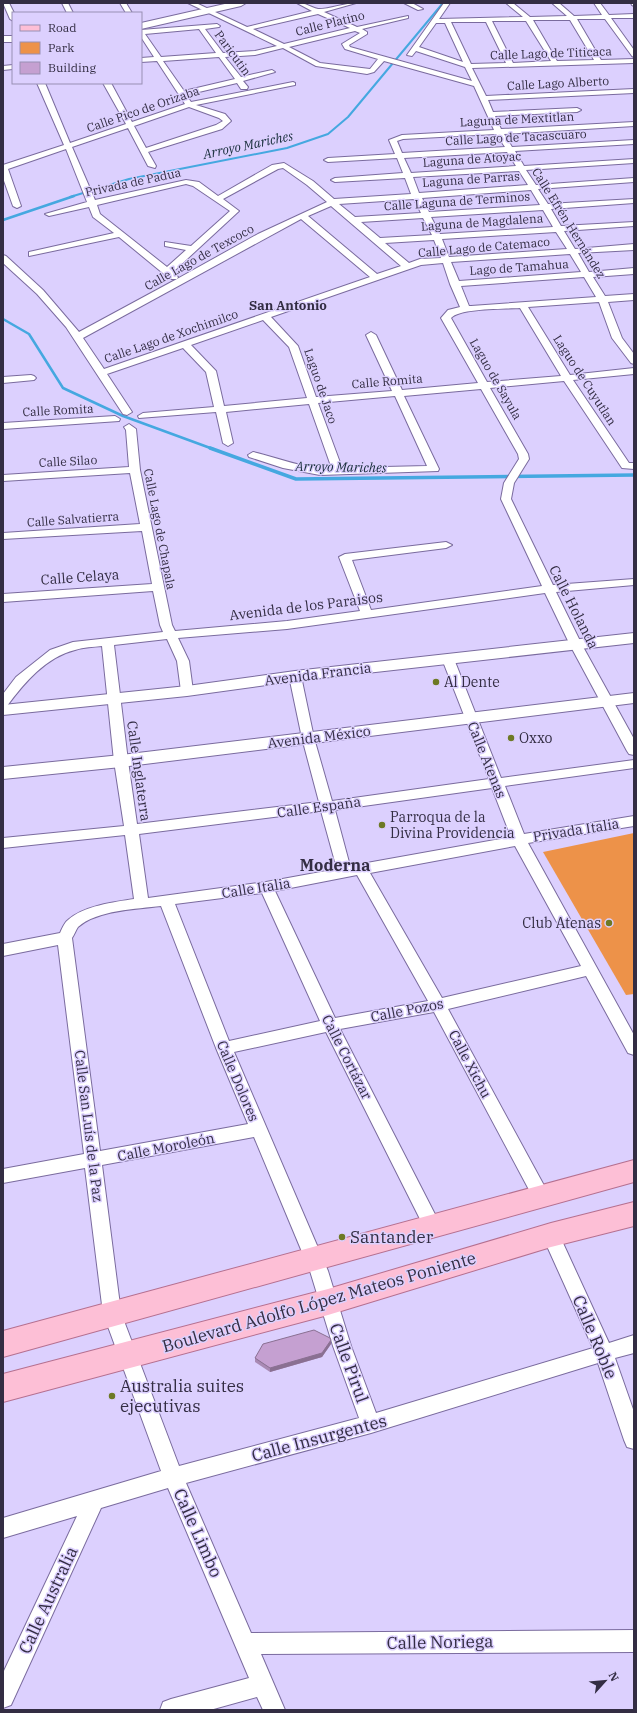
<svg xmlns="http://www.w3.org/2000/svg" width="637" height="1713" viewBox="0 0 637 1713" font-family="'IBM Plex Serif',serif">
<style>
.green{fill:#ed9249}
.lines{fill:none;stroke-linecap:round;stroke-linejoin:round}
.stream-far2{stroke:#45a8e0;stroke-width:2}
.stream-far1{stroke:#45a8e0;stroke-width:2.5}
.stream{stroke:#45a8e0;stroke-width:3.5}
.minor-casing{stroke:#7a6b9e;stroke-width:2}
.tertiary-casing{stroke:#7a6b9e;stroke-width:2}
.secondary-casing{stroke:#7a6b9e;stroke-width:2}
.primary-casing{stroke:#b57090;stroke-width:2}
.minor{fill:#fff;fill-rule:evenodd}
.tertiary{fill:#fff;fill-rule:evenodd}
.secondary{fill:#fff;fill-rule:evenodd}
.primary{fill:#fdbfd6;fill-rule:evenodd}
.wall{fill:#a98ab4}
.shaded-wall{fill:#8a7092}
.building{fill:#c5a0d1;stroke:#8a7092}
.poi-dot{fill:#6d7925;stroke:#dcd0fe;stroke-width:1.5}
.labels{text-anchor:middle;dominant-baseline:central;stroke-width:3;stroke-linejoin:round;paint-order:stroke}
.far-street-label{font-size:12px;fill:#332d43;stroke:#dcd0fe}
.far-water-label{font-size:13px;font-style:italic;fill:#162c39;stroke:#dcd0fe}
.far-quarter-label{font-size:13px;font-weight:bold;fill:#332d43;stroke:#dcd0fe}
.street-label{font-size:14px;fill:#332d43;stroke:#dcd0fe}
.poi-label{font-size:14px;fill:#332d43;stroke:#dcd0fe;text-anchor:start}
.quarter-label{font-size:16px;font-weight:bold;fill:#332d43;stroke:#dcd0fe}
.near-poi-label{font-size:17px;fill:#332d43;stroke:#dcd0fe;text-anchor:start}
.near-street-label{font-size:17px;fill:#332d43;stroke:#dcd0fe}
</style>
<rect width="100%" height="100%" fill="#dcd0fe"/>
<!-- green -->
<path class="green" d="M634,833V994L626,995L543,852Z"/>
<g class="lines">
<!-- stream-far2 -->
<path class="stream-far2" d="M70,197L129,179L287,148L328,134L348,117L443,3"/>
<!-- stream-far1 -->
<g class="stream-far1">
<path d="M3,220L74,196"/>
<path d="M3,319L29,334L63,388L123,416L213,449"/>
</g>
<!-- stream -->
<path class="stream" d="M210,448L296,479L634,475"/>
<defs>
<g id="minor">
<path d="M3,3H9L14,13L13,21L10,19Z"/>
<path d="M62,3H68L73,13H67Z"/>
<path d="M120,3H126L132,13H126Z"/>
<path d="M188,3H196L247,27L312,11L297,3C306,3 310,7 318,9C325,10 346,3 356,3L324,12L357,27L408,16V18L362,29L367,32V34L349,45L350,47L472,81L465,67L416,51L412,56L407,55L444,3H450L439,19L523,17L506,3H513L530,17L567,16L552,3H559L574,16L602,15L594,3H600L609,15L634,14V18H611L634,50V57L632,56L605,19H577L601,60L634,59V63L472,68L486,96L634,89V93L488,100L493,112L577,108L581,110L577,112L495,116L501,129L634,122V126L504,134L512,147L634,140V144L515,151L524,166L634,159V163L526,170L536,185L634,178V182L538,189L548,204L634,199V203L551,209L561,226L634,222V226L564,231L575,249L634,244V250L578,253L589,272L634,268V274L593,277L605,296L634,294V300L608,302L622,338L634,354V364L631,363L612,338L599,302L528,307L570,375L634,368V374L573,380L629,463H634V469L622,468L564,381L490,388L528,454L529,459L514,483L511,499L553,585L634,579V585L556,592L582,645L634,739V755L629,754L627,751L570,645L545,593L287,629L178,638L189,661L193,691L187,695L181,691L177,661L167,639L114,645L128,761L137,824L319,802L302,738L289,676L295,672L301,676L314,738L332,801L489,779L442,659L448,655L454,659L501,778L634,760V768L505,786L524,834L634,816V826L528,843L634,1035V1055L628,1053L586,976L448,1009L547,1191L550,1196L547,1201L541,1203L535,1201L434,1012L340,1029L441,1226L438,1231L432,1234L426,1231L326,1032L234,1052L328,1271L351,1346L376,1413L593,1348L542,1235L545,1230L551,1227L557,1230L609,1343L634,1335V1353L615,1358L634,1412V1449L627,1447L624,1440L598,1363L371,1433L186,1483L251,1633L634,1630V1652L261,1654L285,1710H263L257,1697L210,1710H160L163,1702L171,1699L249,1678L168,1488L101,1508L11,1705L3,1708V1673L77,1516L3,1538V1518L161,1471L103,1313L85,1168L3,1183V1169L84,1154L58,945L3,956V944L60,933C62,929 64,923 68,920C83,906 114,902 134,899L125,835L3,848V838L124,826L114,761L102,646C93,647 84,647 75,650C46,657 24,683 7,706L3,707V694L16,677L50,650L73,642L163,632L160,625L153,591L3,602V594L152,584L142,531L3,539V533L140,524L130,473L3,481V475L129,467L126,430L124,427L129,424L136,429L140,470L172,625L175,631L287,621L360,611L339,557L345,554L446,542L452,545L446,548L352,560L371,610L542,586L501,499L504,483L519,459L518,454L481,389L404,396L439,469L438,471L320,475L283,468L249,457L248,455L253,452C279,458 304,469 332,469L309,404L226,412L233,443L228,446L223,443L216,412L139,418L138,416L143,413L214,407L206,372L183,348L107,374L132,412L127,415L123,414L66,327L37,294L3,263V255L6,256L43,290L79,332L177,279H171L164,274L119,237L29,256V252L114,233L93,217L89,207L49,216L45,214L87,202L66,149L8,169L21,206L17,208L13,206L3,178V165L64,145L37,83H45L70,143L126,124L103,83H111L132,122L185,104L157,61L141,62V58L154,57L141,37V30L217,24L220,26L219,27L205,29L223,53L255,51L277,46ZM318,14L350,28L284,44L253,29ZM533,20H570L594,60L557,61ZM492,21H526L551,61L513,63ZM451,22H486L506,63L471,64ZM436,23H445L463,62L419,47ZM199,29L216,53L161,57L145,34ZM355,31L360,33L342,44L345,49L378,59L370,69L320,63L289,47ZM283,48L316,66L367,74L374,72L384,61L474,86L494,130L402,135L389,140L395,154L328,158L324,160L328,162L397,158L403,173L335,178L331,180L335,182L405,178L411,194L334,199L313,181L284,163L272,165L218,196L199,182L186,180L95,200L72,147L128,128L148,166L155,168L156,166L148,152L222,129L231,121L225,114L196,105L295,85V83L293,82L191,102L186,95L237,83L241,89H247L248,87L243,81L275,72L272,70L241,77L225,57L255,55ZM219,57L235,79L184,91L163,61ZM189,107L219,118L223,121L216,125L146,148L134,126ZM496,134L505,147L402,153L397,141L403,139ZM507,152L516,166L411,173L404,158ZM283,168L307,185L327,202L258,234L177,279L178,277L173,272L239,211L223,199L278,169ZM519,171L528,185L419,193L413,177ZM186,184L193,186L230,211L191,246L165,242V246L186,250L167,267L100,214L97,205ZM531,190L540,205L429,212L422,198ZM414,199L421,213L355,217L339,204ZM331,206L401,266L377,274L308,216ZM543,210L553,227L440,234L431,217ZM423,218L432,235L380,238L361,222ZM301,219L370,277L104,369L83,338ZM556,232L567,249L449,257L442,239ZM434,240L441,258L420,259L409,263L385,243ZM570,254L581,272L459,281L451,262ZM443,263L450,284L460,307L448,310L441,318L478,383L402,390L376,335L371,332L366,335L392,391L316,397L298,346L271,317L421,265ZM584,277L596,297L471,306H469L461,286ZM520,308L561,376L487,382L451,318C459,308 504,309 520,308ZM263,320L289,347L307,398L224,406L216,371L191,345ZM395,396L427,466L342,468L318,403ZM492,788L511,837L350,866L335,810ZM321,811L337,869L266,882L148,898L139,834ZM515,846L581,966L442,998L370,873ZM357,875L428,1001L335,1018L275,891ZM262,893L320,1021L229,1041L175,904ZM161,906L216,1048L248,1124L100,1151L72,938C74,935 76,930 78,927C97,910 137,909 161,906ZM254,1137L310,1271L333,1346L359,1418L179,1466L121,1313L102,1165Z"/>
<path d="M404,3H412L423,9L418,10Z"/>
<path d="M631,3H634V6L632,5Z"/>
<path d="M13,65V69L3,70V66Z"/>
<path d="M31,375L34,376L36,378L34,380L3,383V377Z"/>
<path d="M115,416L120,419L119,421L3,429V423Z"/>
</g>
<g id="tertiary">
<path d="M634,633V643L295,681L187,696L3,715V705L187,686L295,671Z"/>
<path d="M634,693V703L121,767L3,779V767L121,755Z"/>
</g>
<g id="secondary">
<path d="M229,3H246L241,6L141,29V23Z"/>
<rect x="3" y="36" width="10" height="6"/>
</g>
<g id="primary">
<path d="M634,1160V1182L3,1357V1331Z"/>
<path d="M634,1202V1226L551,1247L328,1315L3,1402V1374L328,1289L551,1223Z"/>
</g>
</defs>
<!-- minor casing -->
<use href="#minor" class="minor-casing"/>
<!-- tertiary casing -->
<use href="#tertiary" class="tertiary-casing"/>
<!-- secondary casing -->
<use href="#secondary" class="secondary-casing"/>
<!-- primary casing -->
<use href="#primary" class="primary-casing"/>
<!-- minor -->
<use href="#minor" class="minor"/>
<!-- tertiary -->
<use href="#tertiary" class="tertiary"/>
<!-- secondary -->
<use href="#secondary" class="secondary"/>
<!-- primary -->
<use href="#primary" class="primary"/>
</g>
<!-- wall -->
<path class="wall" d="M331,1344L322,1357L270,1372L255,1362V1358Z"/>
<!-- shaded-wall -->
<path class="shaded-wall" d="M331,1340V1344L322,1357L270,1372V1368Z"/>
<!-- building -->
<path class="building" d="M314,1330L330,1338L331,1340L322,1353L270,1368L255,1358L263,1344Z"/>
<!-- markers -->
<g class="poi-dot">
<circle cx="436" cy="682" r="4"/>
<circle cx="511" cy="738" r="4"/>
<circle cx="382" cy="825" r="4"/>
<circle cx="609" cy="923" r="4"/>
<circle cx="342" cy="1237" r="4"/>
<circle cx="112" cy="1396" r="4"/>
</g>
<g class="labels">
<!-- far-street labels -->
<g class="far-street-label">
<text transform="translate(330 23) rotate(-14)">Calle Platino</text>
<text transform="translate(233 53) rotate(54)">Paricutin</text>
<text transform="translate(551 53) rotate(-2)">Calle Lago de Titicaca</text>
<text transform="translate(558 83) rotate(-3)">Calle Lago Alberto</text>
<text transform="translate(143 109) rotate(-19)">Calle Pico de Orizaba</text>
<text transform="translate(517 119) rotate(-3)">Laguna de Mextitlan</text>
<text transform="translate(516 137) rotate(-3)">Calle Lago de Tacascuaro</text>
<text transform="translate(472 159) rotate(-4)">Laguna de Atoyac</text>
<text transform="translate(471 179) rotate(-4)">Laguna de Parras</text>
<text transform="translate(133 182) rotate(-12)">Privada de Padua</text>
<text transform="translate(457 201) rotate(-4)">Calle Laguna de Terminos</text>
<text transform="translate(482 222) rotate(-4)">Laguna de Magdalena</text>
<text transform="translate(569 223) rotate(58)">Calle Efrén Hernández</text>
<text transform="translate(484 247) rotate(-5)">Calle Lago de Catemaco</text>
<text transform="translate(199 257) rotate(-29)">Calle Lago de Texcoco</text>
<text transform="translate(519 267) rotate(-4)">Lago de Tamahua</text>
<text transform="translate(171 336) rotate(-19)">Calle Lago de Xochimilco</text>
<text transform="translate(496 379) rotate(60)">Laguo de Sayula</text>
<text transform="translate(585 380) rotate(57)">Laguo de Cuyutlan</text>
<text transform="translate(387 381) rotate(-5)">Calle Romita</text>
<text transform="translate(321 386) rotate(71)">Laguo de Jaco</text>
<text transform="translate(58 410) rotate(-3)">Calle Romita</text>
<text transform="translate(68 461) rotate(-3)">Calle Silao</text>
<text transform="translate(73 519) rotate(-4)">Calle Salvatierra</text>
<text transform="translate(160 529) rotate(79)">Calle Lago de Chapala</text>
</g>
<!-- far-water labels -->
<g class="far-water-label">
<text transform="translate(248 145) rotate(-12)">Arroyo Mariches</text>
<text transform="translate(341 467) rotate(1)">Arroyo Mariches</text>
</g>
<!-- far-quarter labels -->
<g class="far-quarter-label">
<text x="288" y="305">San Antonio</text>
</g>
<!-- street labels -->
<g class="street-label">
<text transform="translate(80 577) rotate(-4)">Calle Celaya</text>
<text transform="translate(306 606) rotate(-7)">Avenida de los Paraisos</text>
<text transform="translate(574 607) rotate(63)">Calle Holanda</text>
<text transform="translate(318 674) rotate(-7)">Avenida Francia</text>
<text transform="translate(319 737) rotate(-7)">Avenida México</text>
<text transform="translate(487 760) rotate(68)">Calle Atenas</text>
<text transform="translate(139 771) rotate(82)">Calle Inglaterra</text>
<text transform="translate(319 807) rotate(-8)">Calle España</text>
<text transform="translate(576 830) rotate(-9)">Privada Italia</text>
<text transform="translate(256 888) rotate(-9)">Calle Italia</text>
<text transform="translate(407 1010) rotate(-11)">Calle Pozos</text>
<text transform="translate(347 1057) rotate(63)">Calle Cortázar</text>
<text transform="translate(470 1064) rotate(62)">Calle Xichu</text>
<text transform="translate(238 1081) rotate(67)">Calle Dolores</text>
<text transform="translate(89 1126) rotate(83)">Calle San Luís de la Paz</text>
<text transform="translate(166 1147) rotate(-11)">Calle Moroleón</text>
</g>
<!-- poi labels -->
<g class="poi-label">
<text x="444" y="682">Al Dente</text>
<text x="519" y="738">Oxxo</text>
<text x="390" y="817">Parroqua de la<tspan x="390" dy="16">Divina Providencia</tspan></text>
<text x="601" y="923" text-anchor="end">Club Atenas</text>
</g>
<!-- quarter labels -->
<g class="quarter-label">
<text x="335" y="865">Moderna</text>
</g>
<!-- near-poi labels -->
<g class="near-poi-label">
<text x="350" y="1237">Santander</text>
<text x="120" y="1386">Australia suites<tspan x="120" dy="20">ejecutivas</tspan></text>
</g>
<!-- near-street labels -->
<g class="near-street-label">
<text transform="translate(319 1302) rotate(-16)">Boulevard Adolfo López Mateos Poniente</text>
<text transform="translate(595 1337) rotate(67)">Calle Roble</text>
<text transform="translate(349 1363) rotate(70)">Calle Pirul</text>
<text transform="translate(319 1438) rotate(-15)">Calle Insurgentes</text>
<text transform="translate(198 1533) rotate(66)">Calle Limbo</text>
<text transform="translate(48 1600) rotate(-65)">Calle Australia</text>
<text transform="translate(440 1642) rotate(-1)">Calle Noriega</text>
</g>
</g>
<!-- border -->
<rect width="637" height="1713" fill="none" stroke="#332d43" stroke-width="8"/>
<!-- legend -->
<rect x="12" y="12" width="130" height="72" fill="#dcd0fe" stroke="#988fb3"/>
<rect x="20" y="25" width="20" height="6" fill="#fdbfd6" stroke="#988fb3"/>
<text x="48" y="32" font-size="12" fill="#332d43">Road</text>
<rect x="20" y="42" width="20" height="12" fill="#ed9249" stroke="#988fb3"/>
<text x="48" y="52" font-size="12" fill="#332d43">Park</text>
<rect x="20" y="62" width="20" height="12" fill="#c5a0d1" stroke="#988fb3"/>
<text x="48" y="72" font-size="12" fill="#332d43">Building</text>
<!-- north arrow -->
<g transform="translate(605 1681) rotate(63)" stroke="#dcd0fe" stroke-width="3" paint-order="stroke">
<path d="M0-3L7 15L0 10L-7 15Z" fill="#332d43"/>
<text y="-6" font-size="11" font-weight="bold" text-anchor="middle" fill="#332d43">N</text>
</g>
</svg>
